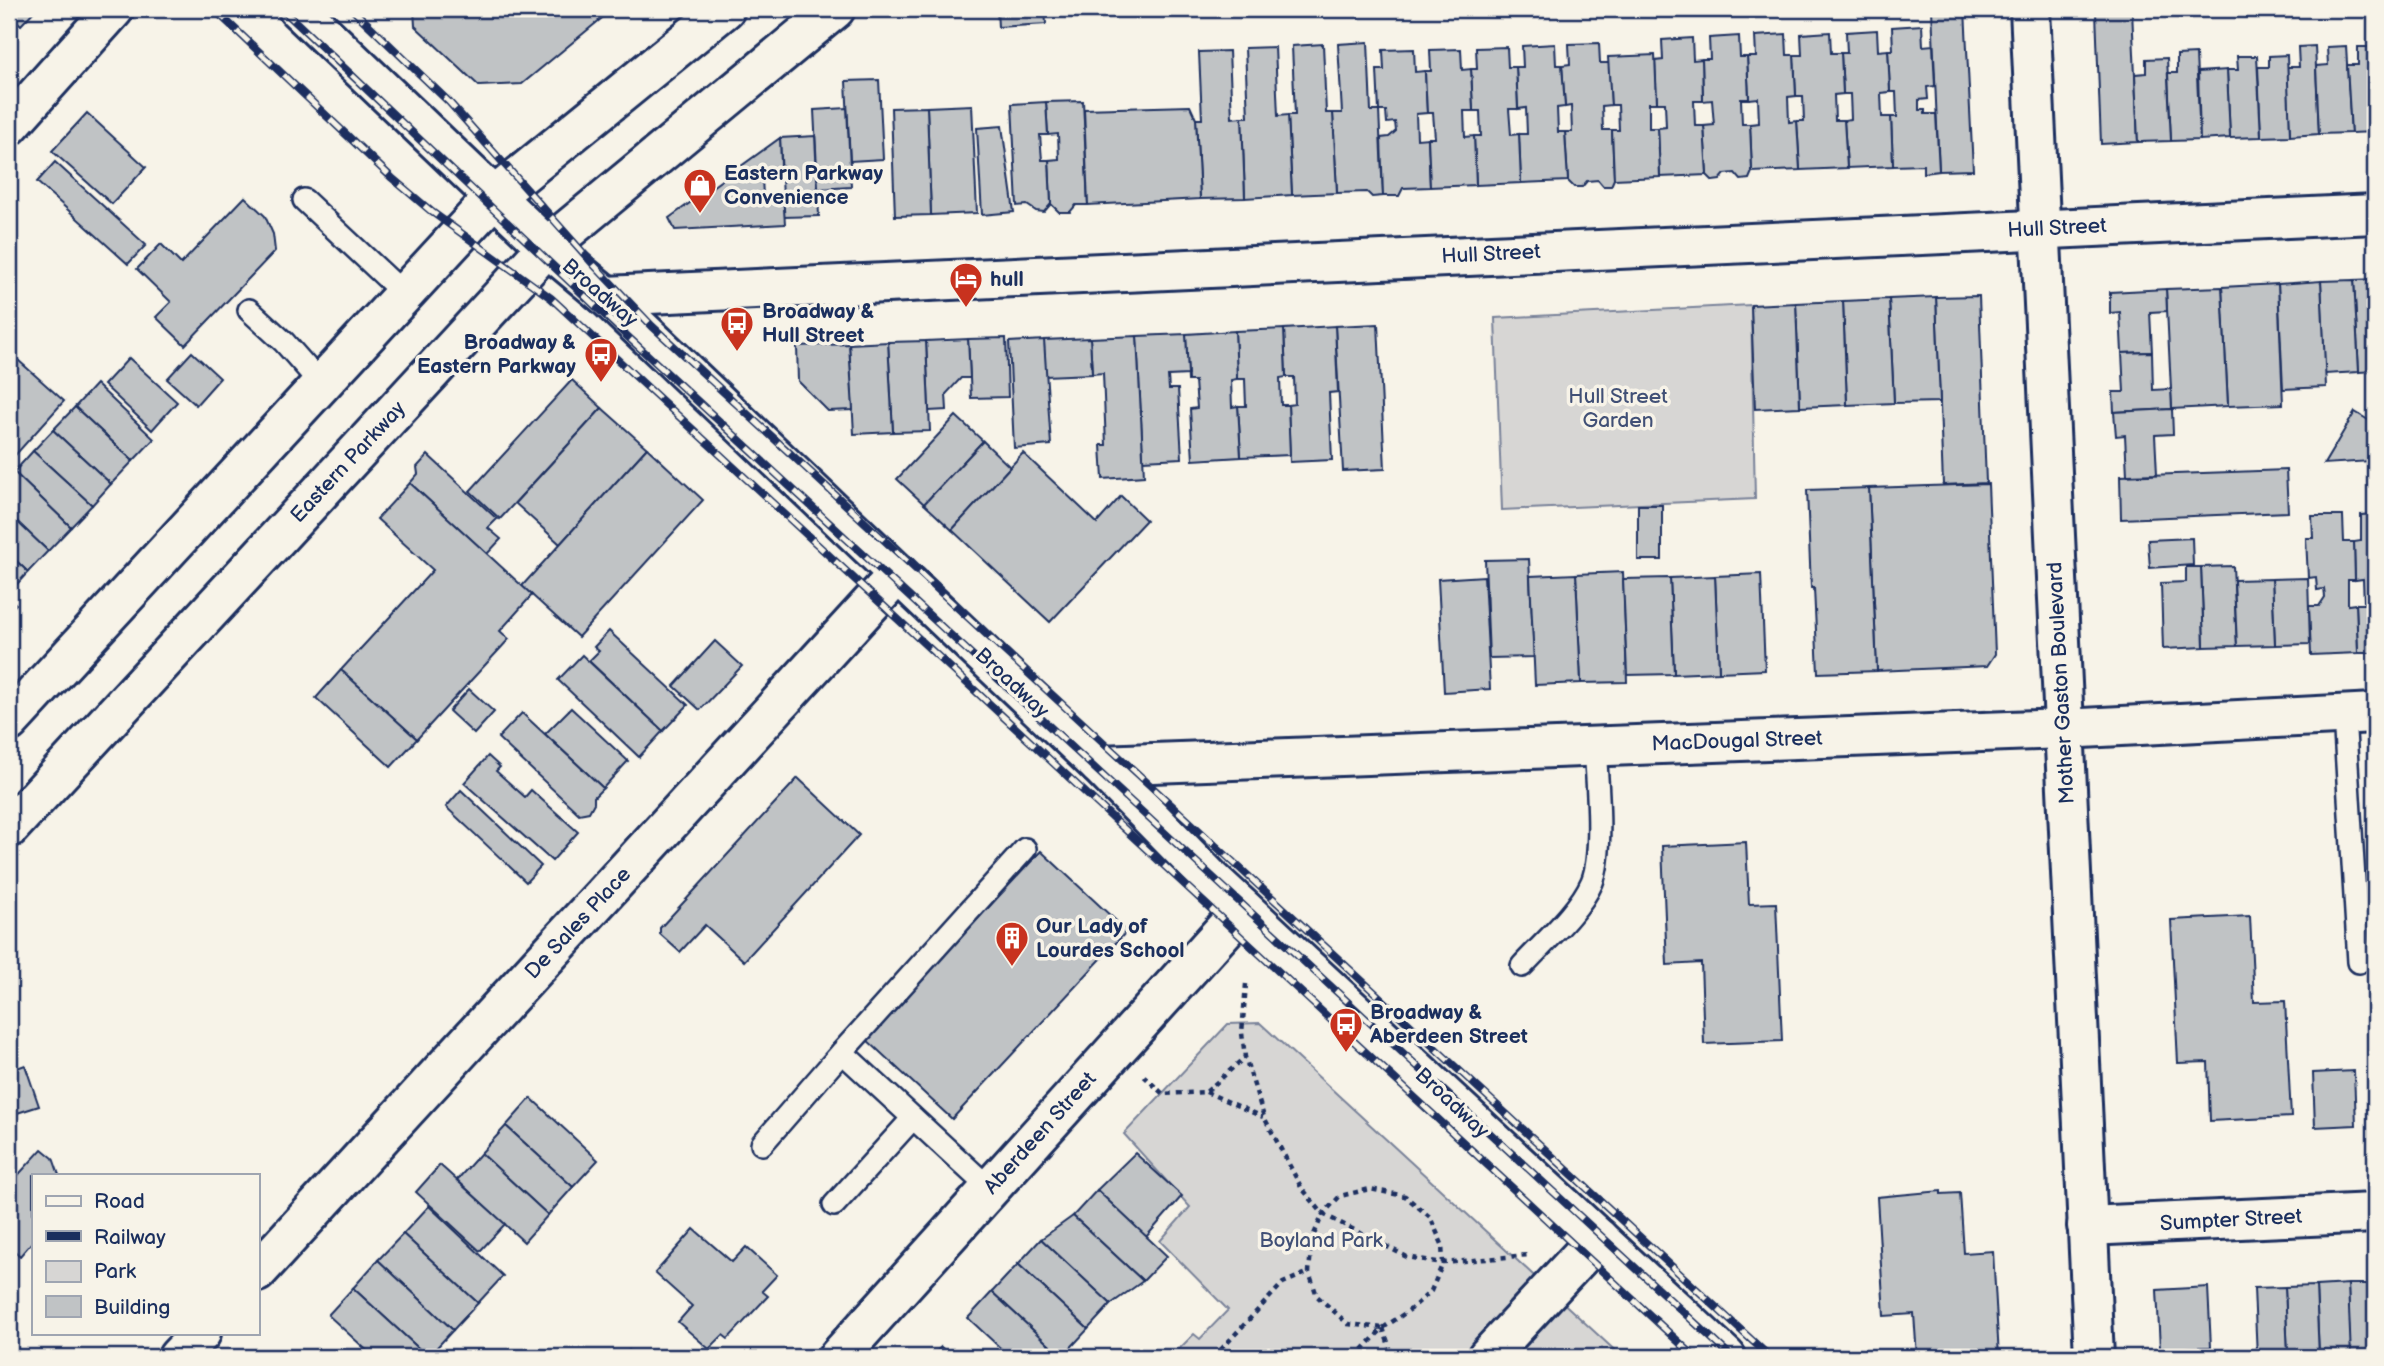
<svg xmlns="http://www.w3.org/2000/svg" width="2384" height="1366" viewBox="0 0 2384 1366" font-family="'Balsamiq Sans',sans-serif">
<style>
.green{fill:#d7d6d4;stroke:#798299;stroke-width:2}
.building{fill:#c0c3c5;stroke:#1b2f5e;stroke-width:2}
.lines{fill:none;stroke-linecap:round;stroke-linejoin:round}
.service-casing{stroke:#1b2f5e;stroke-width:26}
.minor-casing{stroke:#1b2f5e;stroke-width:44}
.primary-casing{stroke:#1b2f5e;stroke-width:44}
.path{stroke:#1b2f5e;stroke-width:4.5;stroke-dasharray:5 5;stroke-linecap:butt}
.service{stroke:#f7f3e8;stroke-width:21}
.minor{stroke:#f7f3e8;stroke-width:38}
.primary{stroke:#f7f3e8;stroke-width:38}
.rail-casing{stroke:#1b2f5e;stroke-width:8}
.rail{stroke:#f7f3e8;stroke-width:5;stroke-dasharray:16;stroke-linecap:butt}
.labels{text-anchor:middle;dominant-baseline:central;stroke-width:7;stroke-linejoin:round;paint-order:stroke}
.poi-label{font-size:21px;font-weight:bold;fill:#1b2f5e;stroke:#f7f3e8;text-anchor:start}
.street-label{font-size:21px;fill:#1b2f5e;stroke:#f7f3e8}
.park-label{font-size:21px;fill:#415076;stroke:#f7f3e8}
</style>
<rect width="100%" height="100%" fill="#f7f3e8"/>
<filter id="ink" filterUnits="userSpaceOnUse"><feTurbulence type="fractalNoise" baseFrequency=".0143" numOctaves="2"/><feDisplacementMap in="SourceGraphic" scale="14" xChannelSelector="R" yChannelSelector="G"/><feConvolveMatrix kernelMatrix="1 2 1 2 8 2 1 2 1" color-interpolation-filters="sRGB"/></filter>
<g filter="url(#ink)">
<!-- green -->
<g class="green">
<path d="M1751,305L1755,499L1502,510L1495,318Z"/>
<path d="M1260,1023L1622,1357H1171L1194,1334L1200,1339L1228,1310L1160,1241L1190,1207L1124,1134L1228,1024Z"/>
</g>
<!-- building -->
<g class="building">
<path d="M9,9H36L21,25L9,14Z"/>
<path d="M414,9H613L522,84L479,86L415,26Z"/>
<path d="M997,9H1045L1046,24L998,27Z"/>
<path d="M1932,9H1965L1973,170L1939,171Z"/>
<path d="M2095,9H2163L2096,12Z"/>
<path d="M2132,10L2138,142L2101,144L2096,12Z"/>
<path d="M1922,25L1923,46L1933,45L1935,86L1927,87L1928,99L1919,100V110H1925V114H1936L1939,171L1923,173V165L1893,166L1891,117H1897L1896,92H1890L1888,50H1893L1892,27Z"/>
<path d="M1877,30L1878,51L1888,50L1890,92L1881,93L1882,117H1891L1893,166L1847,168L1844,120L1851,119L1850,94H1843L1841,53H1847L1846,32Z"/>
<path d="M1830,32L1831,53H1841L1843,94L1834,95L1835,120H1844L1847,168L1800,170L1797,121H1804L1803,96H1796L1794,55H1802L1801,34Z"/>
<path d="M1786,34L1787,55H1794L1796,96L1788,97L1789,122L1797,121L1800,170L1752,172L1750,124L1759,123L1758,98L1749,99L1747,57H1756L1755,36Z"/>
<path d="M1739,36L1740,57H1747L1749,99H1741L1742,124H1750L1752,172L1749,179L1741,180L1735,173L1725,174L1720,180L1713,181L1707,175L1704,126L1714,125L1712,100L1703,101L1702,59H1710L1709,38Z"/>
<path d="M1692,38L1693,60L1702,59L1703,101H1694L1695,126H1704L1707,175L1660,177L1658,128L1666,127L1665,103H1657L1655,61L1663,60L1662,40Z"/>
<path d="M1368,42L1371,111H1379L1383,196L1372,197L1367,192L1337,193L1333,113H1342L1338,44Z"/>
<path d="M1599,43L1600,63H1609L1611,105L1602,106L1603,130H1612L1614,179L1611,186H1603L1598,180L1587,181L1582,187H1574L1568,181L1565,132H1572L1571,106L1565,107L1562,65L1570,64L1569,44Z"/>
<path d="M1323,44L1326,113H1333L1337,193L1292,195L1288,115H1295L1292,46Z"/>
<path d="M1555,44L1556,65H1562L1565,107L1557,108L1558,132H1565L1568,181L1521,183L1519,134H1527L1526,108L1518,109L1516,67H1523L1522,46Z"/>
<path d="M2315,46L2319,134L2290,136L2287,67H2299L2298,47Z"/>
<path d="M2346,46L2351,133L2319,134L2316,66L2328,65L2327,47Z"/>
<path d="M1275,47L1278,116L1288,115L1292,195L1245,198L1242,117H1248L1245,48Z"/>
<path d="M1507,47L1508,67H1516L1518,109H1509L1511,135L1519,134L1521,183L1476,185L1474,136H1481L1480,111H1473L1471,69H1477L1476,48Z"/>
<path d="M2358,47H2375V132L2351,133L2347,65H2358Z"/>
<path d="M1414,49L1415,72L1425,71L1427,113L1416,114L1417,139L1428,138L1430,187L1403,188L1399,196H1383L1381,138L1389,137L1396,131L1395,122L1387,123L1386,111H1379L1377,70H1384L1383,50Z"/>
<path d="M1461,49L1462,70L1471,69L1473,111H1464L1465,137L1474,136L1476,185L1430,187L1428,138H1435L1433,113H1427L1425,71H1431L1430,50Z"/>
<path d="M1229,51L1232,118L1242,117L1245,198L1200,199L1196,119H1202L1199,52Z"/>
<path d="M2196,54L2200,140L2171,141L2168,73H2177V55Z"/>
<path d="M1655,55L1657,103H1649V128H1658L1660,177L1614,179L1612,130H1619L1618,105H1611L1608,57Z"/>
<path d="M2287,55L2290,136L2261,137L2258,67H2269V56Z"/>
<path d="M2237,56H2257L2261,137L2230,138L2227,70H2238Z"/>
<path d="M2167,58L2171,141L2138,142L2135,74L2146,73V59Z"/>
<path d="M2227,70L2230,138L2200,140L2198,72Z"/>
<path d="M879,80L883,159L850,161L846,81Z"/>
<path d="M1083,101L1088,205H1076L1070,212H1059L1051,204L1049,160L1059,159L1058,134L1048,135L1046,102Z"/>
<path d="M1046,102L1048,135H1040L1042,160H1049L1051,204L1044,212L1036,211L1027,205L1017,206L1012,104Z"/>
<path d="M972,105L977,213L931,215L927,107Z"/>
<path d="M1190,106L1196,119L1200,199L1088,205L1084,109Z"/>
<path d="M927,107L931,215L895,216L891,108Z"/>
<path d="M847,108L851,187L818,189L814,110Z"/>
<path d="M87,113L146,167L112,204L52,151Z"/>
<path d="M1002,126L1014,212L982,215L977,128Z"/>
<path d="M815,136L819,216L784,217L780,138Z"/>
<path d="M780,138L781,165L762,179L763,195L783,194L785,224L675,230L669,218Z"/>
<path d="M55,162L146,245L128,264L37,182Z"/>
<path d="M245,197L265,216L273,234L275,251L185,345L156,317L171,302L137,269L161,244L181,264Z"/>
<path d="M2375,279V371L2359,372L2354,280Z"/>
<path d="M2354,280L2359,372L2325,374L2321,281Z"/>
<path d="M2321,281L2326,387L2283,389L2278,284Z"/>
<path d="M2278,284L2283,404L2228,406L2222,287Z"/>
<path d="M2222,287L2228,406L2172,409L2166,289Z"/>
<path d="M2166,289L2167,311L2150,312L2152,352L2122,353L2120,312L2110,313V292Z"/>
<path d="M1979,296L1986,483L1943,485L1936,297Z"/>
<path d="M1936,297L1940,402L1894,403L1889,299Z"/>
<path d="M1889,299L1894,403L1847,405L1843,301Z"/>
<path d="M1843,301L1847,405L1800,407L1796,303Z"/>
<path d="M1796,303L1800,407L1755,409L1751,305Z"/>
<path d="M1378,324L1385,469L1343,471L1335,326Z"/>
<path d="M1335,326L1338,392L1329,393L1332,460L1290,462L1288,405L1295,404L1294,377H1286L1284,329Z"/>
<path d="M1284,329L1286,377L1280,378L1281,405H1288L1290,455L1241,457L1238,406H1246L1245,379H1237L1235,331Z"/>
<path d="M1235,331L1237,379L1231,380L1232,407L1238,406L1241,457L1193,460L1190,409L1197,408L1195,381H1188L1186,334Z"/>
<path d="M1186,334L1188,375L1168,376L1169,389H1178L1182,458L1143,460L1137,336Z"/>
<path d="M1137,336L1144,476L1103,479L1101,445H1106L1103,373L1092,374L1090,338Z"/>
<path d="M1006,338L1008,397L971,398L968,339Z"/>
<path d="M1090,338L1092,374L1045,376L1044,340Z"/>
<path d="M968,339L970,378H961L946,394L947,410L929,411L926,341Z"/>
<path d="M1044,340L1051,445L1014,448L1009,342Z"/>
<path d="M926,341L930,431L893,432L888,342Z"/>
<path d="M888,342L893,432L854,434L849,344Z"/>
<path d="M849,344L853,410L828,411L798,381L797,346Z"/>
<path d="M9,352L64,401L9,462Z"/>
<path d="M192,352L220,378L196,405L167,379Z"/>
<path d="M2152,352L2153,390L2171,389L2172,409L2114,412L2113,392H2124L2122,353Z"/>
<path d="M129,358L177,402L152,430L104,385Z"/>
<path d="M572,380L602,408L500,519L470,491Z"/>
<path d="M96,384L154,439L133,461L75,407Z"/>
<path d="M75,407L133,461L111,484L53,430Z"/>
<path d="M602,408L647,448L560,544L515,503Z"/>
<path d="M2172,409L2173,434L2155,435L2157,474L2127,475L2125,435L2116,436L2114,412Z"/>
<path d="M2355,412L2375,424V464L2371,461L2324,464Z"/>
<path d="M956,416L983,441L924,504L897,479Z"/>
<path d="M53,430L111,484L92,505L33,451Z"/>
<path d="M983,441L1010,467L952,530L924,504Z"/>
<path d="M647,448L703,500L578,637L522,586Z"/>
<path d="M33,451L92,505L71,527L14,472Z"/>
<path d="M1023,453L1097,523L1121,496L1146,520L1050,622L952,530Z"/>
<path d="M428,455L497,519L488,528L501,539L487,554L410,483L418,474L417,467Z"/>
<path d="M2286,470L2288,512L2121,519L2120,476Z"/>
<path d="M14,472L71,527L48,551L9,514V477Z"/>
<path d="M410,483L532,595L500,631L509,639L417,739L341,670L433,570L377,519Z"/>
<path d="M1988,484L1995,654L1987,666L1877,671L1869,488Z"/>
<path d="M1869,488L1877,671L1818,673L1814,588H1811L1807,490Z"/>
<rect x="1638" y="505" width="24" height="55"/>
<path d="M9,514L48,551L28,572L9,554Z"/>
<path d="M2375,514V653H2358L2356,604H2364L2363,579L2355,580L2354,542L2361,541V515Z"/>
<path d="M2312,516H2343L2344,542H2354L2355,580H2348V605L2356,604L2358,653L2311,655L2309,606H2319L2325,597L2324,589L2317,590L2316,577L2308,578L2306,538H2313Z"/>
<path d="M2192,538L2193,565L2150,568L2148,540Z"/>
<path d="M9,554L28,572L9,593Z"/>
<path d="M1529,559L1534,657L1489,658L1485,560Z"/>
<path d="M2233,566L2237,646L2204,647L2201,567Z"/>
<path d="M2186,567H2201L2204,647L2163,649L2161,583L2186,582Z"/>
<path d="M1623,572L1627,682L1581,683L1576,574Z"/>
<path d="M1576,574L1581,683L1535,685L1530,576Z"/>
<path d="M1761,574L1765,670L1719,672L1715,576Z"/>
<path d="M1484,576L1490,689L1444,692L1438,579Z"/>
<path d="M1715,576L1719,672L1674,674L1670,578Z"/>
<path d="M1670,578L1674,674L1627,675L1623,579Z"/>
<path d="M2308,578L2310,644L2275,645L2272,579Z"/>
<path d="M2272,579L2275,645L2237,646L2234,580Z"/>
<path d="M9,598L16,604L9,612Z"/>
<path d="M609,631L688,705L663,731L589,661L599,651L594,647Z"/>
<path d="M715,641L742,666L700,710L674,686Z"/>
<path d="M582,655L663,731L639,757L558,680Z"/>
<path d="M341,670L417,739L391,767L316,698Z"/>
<path d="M469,689L494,712L474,734L449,711Z"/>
<path d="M571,708L628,761L603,788L545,734Z"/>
<path d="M522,713L603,788L594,797V803L589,812L579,814L498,738Z"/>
<path d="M488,756L500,767L496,771L525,797L531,790L578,832L552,861L464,783Z"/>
<path d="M798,778L859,835L744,961L705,925L680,952L660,934V928Z"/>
<path d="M461,790L541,866L526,882L446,807Z"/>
<path d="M1746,842L1749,904L1776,903L1782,1041L1704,1044L1701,963L1667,965L1662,846Z"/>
<path d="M1041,851L1127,931L952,1119L866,1039Z"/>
<path d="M2250,916L2254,1002L2285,1001L2291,1117L2210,1121L2208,1062L2178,1063L2171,920Z"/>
<path d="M25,1065L39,1106L11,1115L9,1109V1071Z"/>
<path d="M2354,1071L2356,1125L2315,1127L2313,1073Z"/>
<path d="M531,1098L598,1160L573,1187L506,1126Z"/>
<path d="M506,1126L573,1187L548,1215L481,1153Z"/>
<path d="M42,1149L53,1158L59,1175H33V1241L20,1256L9,1246V1185Z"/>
<path d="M481,1153L548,1215L524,1242L457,1180Z"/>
<path d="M1135,1153L1182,1196L1146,1237L1097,1190Z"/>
<path d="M440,1165L505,1224L480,1251L416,1192Z"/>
<path d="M1097,1190L1167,1256L1143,1281L1073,1216Z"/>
<path d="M1941,1191V1194L1960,1193L1964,1253L1993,1251L1999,1357H1917L1914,1314L1884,1316L1877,1197Z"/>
<path d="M429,1206L503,1276L478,1303L403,1234Z"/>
<path d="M1073,1216L1143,1281L1111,1304L1041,1239Z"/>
<path d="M694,1229L732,1262L746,1247L777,1275L762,1291L768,1296L728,1339L723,1335L709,1349L678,1322L692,1306L655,1273Z"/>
<path d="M403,1234L478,1303L453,1330L378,1260Z"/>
<path d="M1041,1239L1111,1304L1088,1329L1018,1264Z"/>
<path d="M378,1260L453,1330L428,1357L353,1288Z"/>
<path d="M1018,1264L1088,1329L1062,1357L992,1292Z"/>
<path d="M2348,1284H2375V1357H2362V1352H2350Z"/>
<path d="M2348,1284L2351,1357H2330V1354H2319L2316,1286Z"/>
<path d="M2316,1286L2319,1357H2288L2285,1287Z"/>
<path d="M2208,1287L2211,1347L2160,1349L2157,1290Z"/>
<path d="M2285,1287L2288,1357H2257L2254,1288Z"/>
<path d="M353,1288L428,1357H374L328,1315Z"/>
<path d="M992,1292L1062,1357H1010L968,1318Z"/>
<path d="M941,1347L952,1357H931Z"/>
<path d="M2211,1347V1357H2160V1349Z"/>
<path d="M629,1350L636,1357H621Z"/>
</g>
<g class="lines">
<defs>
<g id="service">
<path d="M304,200L404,294"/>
<path d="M249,310L284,342L321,384"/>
<path d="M2344,715L2359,962"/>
<path d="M1522,966C1544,942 1579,912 1592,882C1604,853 1597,781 1595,747"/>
<path d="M762,1144L842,1052"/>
<path d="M990,1189L842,1052L1025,849"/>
<path d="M834,1205L913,1118"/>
</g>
<g id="minor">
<path d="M2030,9L2094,1357"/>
<path d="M9,126L114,9"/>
<path d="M606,296L2375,214"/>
<path d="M1099,765L2063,729L2375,713"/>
<path d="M2087,1226L2375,1213"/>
<path d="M257,1272L898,574"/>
<path d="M178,1357L201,1333"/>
<path d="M838,1357L1243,909"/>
<path d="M1487,1357L1598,1238"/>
</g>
<g id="primary">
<path d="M298,9L547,247L606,296L1099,765L1210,878L1726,1357"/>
<path d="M9,722L495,196L725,9"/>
<path d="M9,828L547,247L835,9"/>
</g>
</defs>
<!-- service casing -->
<use href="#service" class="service-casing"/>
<!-- minor casing -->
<use href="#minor" class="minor-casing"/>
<!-- primary casing -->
<use href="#primary" class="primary-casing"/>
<!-- path -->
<g class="path">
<path d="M1246,984L1242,1033L1245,1057L1264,1117L1301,1187L1323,1214L1407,1257L1443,1263L1528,1255"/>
<path d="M1144,1076L1163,1094L1206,1092L1245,1057"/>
<path d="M1206,1092L1263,1117"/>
<path d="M1383,1328L1393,1357"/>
<path d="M1214,1357L1283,1283L1309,1272"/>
<path d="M1356,1357L1383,1328L1411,1309L1431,1291L1443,1263L1442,1244L1430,1217L1405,1196L1370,1189L1340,1196L1323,1214L1312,1239L1309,1272L1317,1296L1348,1324L1383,1328"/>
</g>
<!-- service -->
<use href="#service" class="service"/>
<!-- minor -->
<use href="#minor" class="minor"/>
<!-- primary -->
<use href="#primary" class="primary"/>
<defs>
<g id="rail">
<path d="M214,9L392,178L432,212L551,298L1695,1357"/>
<path d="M282,9L627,336L1732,1357"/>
<path d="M352,9L449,102L594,265L652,326L1770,1357"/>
</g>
</defs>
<!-- rail casing -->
<use href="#rail" class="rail-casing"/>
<!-- rail -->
<use href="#rail" class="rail"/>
</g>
</g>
<!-- icons -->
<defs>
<symbol id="shop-pin" viewBox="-11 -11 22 30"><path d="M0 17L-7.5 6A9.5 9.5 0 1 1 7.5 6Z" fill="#c8321e" stroke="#f7f3e8"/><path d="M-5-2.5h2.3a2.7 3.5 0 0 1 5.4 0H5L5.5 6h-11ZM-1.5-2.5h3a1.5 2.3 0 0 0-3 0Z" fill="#fff"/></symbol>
<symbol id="hotel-pin" viewBox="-11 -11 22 30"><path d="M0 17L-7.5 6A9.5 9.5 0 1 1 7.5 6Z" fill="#c8321e" stroke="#f7f3e8"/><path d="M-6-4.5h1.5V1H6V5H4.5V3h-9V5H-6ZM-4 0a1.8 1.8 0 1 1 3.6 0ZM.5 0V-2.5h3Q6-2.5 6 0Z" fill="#fff"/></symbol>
<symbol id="bus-pin" viewBox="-11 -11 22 30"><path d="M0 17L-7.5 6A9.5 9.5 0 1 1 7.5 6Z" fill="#c8321e" stroke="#f7f3e8"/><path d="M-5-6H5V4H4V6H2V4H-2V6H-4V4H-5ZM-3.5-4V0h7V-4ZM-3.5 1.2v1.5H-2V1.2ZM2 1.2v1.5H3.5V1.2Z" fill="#fff"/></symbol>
<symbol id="building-pin" viewBox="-11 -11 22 30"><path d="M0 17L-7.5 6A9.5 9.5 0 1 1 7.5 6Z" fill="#c8321e" stroke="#f7f3e8"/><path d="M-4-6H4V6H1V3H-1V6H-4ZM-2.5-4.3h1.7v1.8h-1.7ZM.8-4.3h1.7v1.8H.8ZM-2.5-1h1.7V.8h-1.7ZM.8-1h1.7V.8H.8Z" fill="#fff"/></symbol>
</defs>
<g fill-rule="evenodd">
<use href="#shop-pin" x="681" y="166" width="38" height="52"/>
<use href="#hotel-pin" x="947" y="260" width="38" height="52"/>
<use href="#bus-pin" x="718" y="304" width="38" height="52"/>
<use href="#bus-pin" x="582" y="335" width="38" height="52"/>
<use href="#building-pin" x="993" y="919" width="38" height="52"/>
<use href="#bus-pin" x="1327" y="1005" width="38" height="52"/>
</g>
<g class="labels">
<!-- poi labels -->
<g class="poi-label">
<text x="724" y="173">Eastern Parkway<tspan x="724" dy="24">Convenience</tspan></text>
<text x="990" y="279">hull</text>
<text x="762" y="311">Broadway &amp;<tspan x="762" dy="24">Hull Street</tspan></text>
<text x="576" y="342" text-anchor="end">Broadway &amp;<tspan x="576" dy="24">Eastern Parkway</tspan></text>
<text x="1036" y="926">Our Lady of<tspan x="1036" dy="24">Lourdes School</tspan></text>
<text x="1370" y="1012">Broadway &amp;<tspan x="1370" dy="24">Aberdeen Street</tspan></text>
</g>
<!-- street labels -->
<g class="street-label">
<text transform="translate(2057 228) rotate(-3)">Hull Street</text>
<text transform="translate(1491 254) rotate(-3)">Hull Street</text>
<text transform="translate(600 293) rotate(41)">Broadway</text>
<text transform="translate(348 462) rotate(-47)">Eastern Parkway</text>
<text transform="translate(1012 683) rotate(43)">Broadway</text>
<text transform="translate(2061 683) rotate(-93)">Mother Gaston Boulevard</text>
<text transform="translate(1737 741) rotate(-2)">MacDougal Street</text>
<text transform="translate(578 923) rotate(-47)">De Sales Place</text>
<text transform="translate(1452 1103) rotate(43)">Broadway</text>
<text transform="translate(1040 1133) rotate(-48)">Aberdeen Street</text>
<text transform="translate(2231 1220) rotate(-3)">Sumpter Street</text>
</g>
<!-- park labels -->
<g class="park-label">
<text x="1618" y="396">Hull Street<tspan x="1618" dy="24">Garden</tspan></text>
<text x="1321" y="1240">Boyland Park</text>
</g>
</g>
<!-- margin -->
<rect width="2384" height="1366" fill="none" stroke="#f7f3e8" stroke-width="35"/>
<rect x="18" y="18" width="2349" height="1331" fill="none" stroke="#1b2f5e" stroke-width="2.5" filter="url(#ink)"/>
<!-- legend -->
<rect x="32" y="1174" width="228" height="161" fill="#f7f3e8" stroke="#9fa5b1" stroke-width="2"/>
<rect x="46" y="1196" width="35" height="10" fill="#f7f3e8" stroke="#9fa5b1" stroke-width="2"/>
<text x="94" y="1208" font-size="21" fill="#1b2f5e">Road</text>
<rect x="46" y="1231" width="35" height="10" fill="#1b2f5e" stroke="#9fa5b1" stroke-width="2"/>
<text x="94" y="1244" font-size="21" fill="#1b2f5e">Railway</text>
<rect x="46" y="1261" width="35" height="21" fill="#d7d6d4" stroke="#9fa5b1" stroke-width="2"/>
<text x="94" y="1278" font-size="21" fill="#1b2f5e">Park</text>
<rect x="46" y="1296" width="35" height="21" fill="#c0c3c5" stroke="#9fa5b1" stroke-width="2"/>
<text x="94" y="1314" font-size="21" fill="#1b2f5e">Building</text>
</svg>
